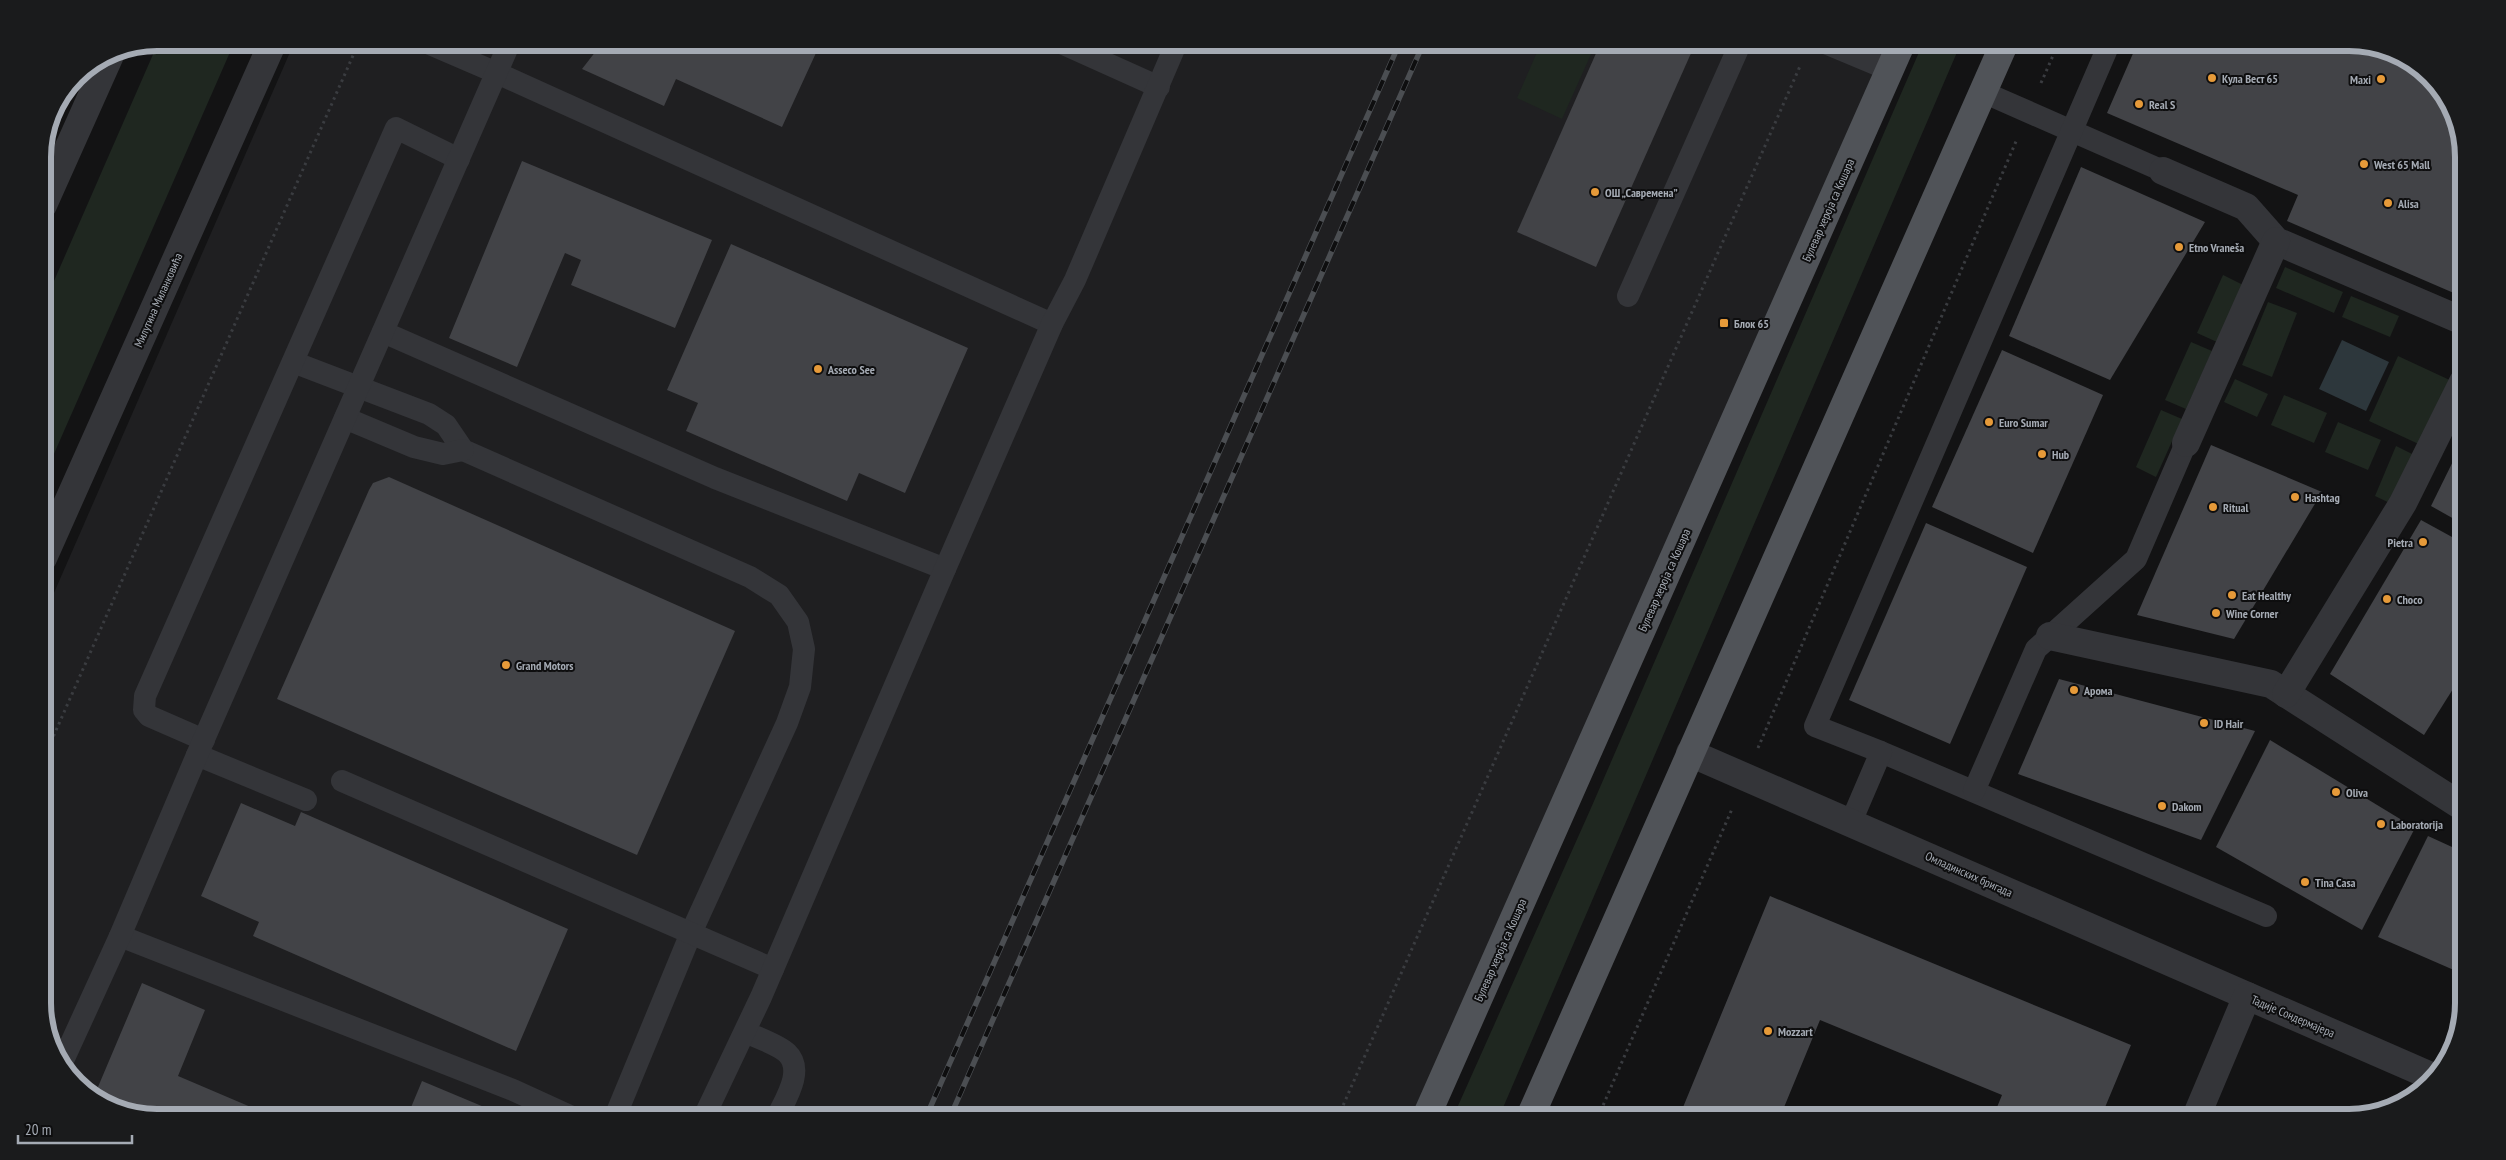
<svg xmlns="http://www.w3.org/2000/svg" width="2506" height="1160" viewBox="0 0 2506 1160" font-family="'PT Sans Narrow',sans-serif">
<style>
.built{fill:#1f1f21}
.green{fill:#1f2720}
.water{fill:#2d373c}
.building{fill:#424347}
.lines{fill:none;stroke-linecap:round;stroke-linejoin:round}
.path{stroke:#3a3c40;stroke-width:3;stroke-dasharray:2.5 4;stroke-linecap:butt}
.service{stroke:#343539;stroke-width:22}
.pedestrian{stroke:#343539;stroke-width:28}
.minor{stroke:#343539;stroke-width:28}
.tertiary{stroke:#343539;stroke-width:28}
.primary{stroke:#505358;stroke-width:28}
.rail-casing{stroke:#4b4e52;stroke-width:5.5}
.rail{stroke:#0e0e0f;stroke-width:4;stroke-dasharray:11;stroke-linecap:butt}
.poi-dot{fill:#e69a39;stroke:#0e0e0f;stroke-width:2}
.labels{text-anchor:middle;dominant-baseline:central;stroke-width:4;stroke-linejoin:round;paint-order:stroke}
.poi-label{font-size:12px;font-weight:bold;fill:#a5abb4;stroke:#0e0e0f;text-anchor:start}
.street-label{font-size:12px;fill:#a5abb4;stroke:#0e0e0f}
.rim{fill:none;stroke:#a5abb4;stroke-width:6}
</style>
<rect width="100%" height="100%" fill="#131314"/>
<!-- built -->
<path class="built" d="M294,43H1906L1425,1117H157L113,1109L62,1067L43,1011V618Z"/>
<!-- green -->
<g class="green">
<path d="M158,43H234L43,479V306Z"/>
<path d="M1541,43H1596L1562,119L1517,98Z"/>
<path d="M1923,43H1961L1499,1117H1453L1591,808Z"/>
<path d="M2285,267L2343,292L2334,313L2276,288Z"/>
<path d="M2223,275L2243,285L2217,342L2197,333Z"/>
<path d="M2351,296L2399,316L2390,337L2342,317Z"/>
<path d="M2268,302L2297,313L2272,377L2242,365Z"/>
<path d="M2191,342L2212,351L2186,409L2165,400Z"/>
<path d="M2398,356L2454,382L2425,447L2369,421Z"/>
<path d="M2235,379L2268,394L2257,417L2224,402Z"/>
<path d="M2284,395L2327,413L2314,443L2271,425Z"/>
<path d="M2161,410L2182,419L2156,477L2136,467Z"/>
<path d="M2338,422L2381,440L2368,470L2325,452Z"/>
<path d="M2396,446L2420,458L2396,506L2375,496Z"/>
</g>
<!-- water -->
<path class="water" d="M2342,340L2389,362L2366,411L2319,389Z"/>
<!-- building -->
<g class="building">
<path d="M603,42H821L782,127L676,79L664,106L582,69Z"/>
<path d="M1601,42H1696L1596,267L1517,232Z"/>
<path d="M2138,42H2349L2393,51L2444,93L2463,150V297L2287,221L2298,195L2107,113Z"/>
<path d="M522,161L712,240L675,328L571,285L581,260L565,253L517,367L449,338Z"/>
<path d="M2081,167L2205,222L2110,380L2009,336Z"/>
<path d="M731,244L968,348L905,493L859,473L847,501L686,431L698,403L667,390Z"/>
<path d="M2002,350L2103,395L2033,553L1932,507Z"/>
<path d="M2463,441V524L2431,506Z"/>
<path d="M2211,445L2322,492L2234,639L2137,615Z"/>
<path d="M389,477L735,631L637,855L277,699L369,490L373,483Z"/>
<path d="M2421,520L2463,543V673L2424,735L2330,674Z"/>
<path d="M1926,523L2027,567L1950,744L1849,700Z"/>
<path d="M2059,679L2255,731L2201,840L2018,774Z"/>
<path d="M2270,740L2415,828L2362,930L2216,847Z"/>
<path d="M241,803L295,826L301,812L568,929L516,1051L253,936L259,922L201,896Z"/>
<path d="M2428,836L2463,852V974L2378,937Z"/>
<path d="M1770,896L2131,1045L2101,1117H1993L2002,1095L1820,1020L1780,1117H1679Z"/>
<path d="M142,983L205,1010L178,1076L274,1117L157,1118L113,1109L95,1094Z"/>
<path d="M422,1081L508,1117H407Z"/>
</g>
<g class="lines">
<!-- path -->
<g class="path">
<path d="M2041,83L2059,42"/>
<path d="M1758,748L2017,139"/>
<path d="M43,760L359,42"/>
<path d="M1338,1117L1801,64"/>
<path d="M1598,1117L1732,809"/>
</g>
<!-- service -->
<g class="service">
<path d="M425,42L497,73L1052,324"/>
<path d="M1059,42L1159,87"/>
<path d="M1823,42L1890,70"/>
<path d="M1983,92L2163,171"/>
<path d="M1628,296L1741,42"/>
<path d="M383,332L715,478L945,569"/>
<path d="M293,362L429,414L446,425L463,450L750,577L779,595L798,622L804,649L800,687L787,723L691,933L615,1117"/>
<path d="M345,418L414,447L443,454L463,450"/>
<path d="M204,740L149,716L144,710L145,696L396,128L459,159"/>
<path d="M1881,752L2266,916"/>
<path d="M197,755L306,800"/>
<path d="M342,781L773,969"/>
<path d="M1974,791L2036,649L2136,559L2186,443"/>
<path d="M1851,822L1881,752L1815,726L2110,42"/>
<path d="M120,936L513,1090L572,1117"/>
<path d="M745,1032C756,1037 779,1045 787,1053C805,1070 785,1100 777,1117"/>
<path d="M61,1065L120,936L197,755L510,42"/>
<path d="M704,1117L761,997L945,569L1052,324L1075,280L1177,42"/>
</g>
<!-- pedestrian -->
<g class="pedestrian">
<path d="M2163,171L2246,207L2276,241L2463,321"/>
<path d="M2186,443L2276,241"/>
<path d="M2050,636L2271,684L2463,807"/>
<path d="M2286,694L2403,503L2463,382"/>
</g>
<!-- minor -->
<g class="minor">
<path d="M1690,753L2431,1076"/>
<path d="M2196,1117L2247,996"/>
</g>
<!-- tertiary -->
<g class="tertiary">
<path d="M43,205L111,53"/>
<path d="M43,558L273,42"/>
</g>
<!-- primary -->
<g class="primary">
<path d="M1426,1117L1902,42"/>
<path d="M1530,1117L2005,42"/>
</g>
<defs>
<g id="rail">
<path d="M926,1117L1400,42"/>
<path d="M950,1117L1424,42"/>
</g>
</defs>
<!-- rail casing -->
<use href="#rail" class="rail-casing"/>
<!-- rail -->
<use href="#rail" class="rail"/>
</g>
<!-- markers -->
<g class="poi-dot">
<circle cx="2212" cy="78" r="5"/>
<circle cx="2381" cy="79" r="5"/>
<circle cx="2139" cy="104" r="5"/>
<circle cx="2364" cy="164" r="5"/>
<circle cx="1595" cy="192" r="5"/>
<circle cx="2388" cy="203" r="5"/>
<circle cx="2179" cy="247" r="5"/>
<rect x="1719" y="318" width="10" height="10" rx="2.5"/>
<circle cx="818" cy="369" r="5"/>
<circle cx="1989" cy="422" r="5"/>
<circle cx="2042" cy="454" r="5"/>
<circle cx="2295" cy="497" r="5"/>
<circle cx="2213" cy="507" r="5"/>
<circle cx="2423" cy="542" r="5"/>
<circle cx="2232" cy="595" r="5"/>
<circle cx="2387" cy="599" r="5"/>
<circle cx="2216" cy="613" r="5"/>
<circle cx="506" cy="665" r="5"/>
<circle cx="2074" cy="690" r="5"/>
<circle cx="2204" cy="723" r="5"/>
<circle cx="2336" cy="792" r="5"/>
<circle cx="2162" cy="806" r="5"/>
<circle cx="2381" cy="824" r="5"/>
<circle cx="2305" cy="882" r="5"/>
<circle cx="1768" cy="1031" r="5"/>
</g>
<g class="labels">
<!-- poi labels -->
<g class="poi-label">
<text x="2222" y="78">Кула Вест 65</text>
<text x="2371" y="79" text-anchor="end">Maxi</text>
<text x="2149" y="104">Real S</text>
<text x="2374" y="164">West 65 Mall</text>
<text x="1605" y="192">ОШ „Савремена”</text>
<text x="2398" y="203">Alisa</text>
<text x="2189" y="247">Etno Vraneša</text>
<text x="1734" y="323">Блок 65</text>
<text x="828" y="369">Asseco See</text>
<text x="1999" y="422">Euro Sumar</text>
<text x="2052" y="454">Hub</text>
<text x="2305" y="497">Hashtag</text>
<text x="2223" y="507">Ritual</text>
<text x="2413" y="542" text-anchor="end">Pietra</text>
<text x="2242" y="595">Eat Healthy</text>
<text x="2397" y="599">Choco</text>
<text x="2226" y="613">Wine Corner</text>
<text x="516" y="665">Grand Motors</text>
<text x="2084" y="690">Арома</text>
<text x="2214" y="723">ID Hair</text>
<text x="2346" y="792">Oliva</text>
<text x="2172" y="806">Dakom</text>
<text x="2391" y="824">Laboratorija</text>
<text x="2315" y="882">Tina Casa</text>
<text x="1778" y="1031">Mozzart</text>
</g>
<!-- street labels -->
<g class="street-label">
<text transform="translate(1828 210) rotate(-66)">Булевар хероја са Кошара</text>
<text transform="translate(158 300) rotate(-66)">Милутина Миланковића</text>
<text transform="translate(1664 580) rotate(-66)">Булевар хероја са Кошара</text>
<text transform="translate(1969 874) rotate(24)">Омладинских бригада</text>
<text transform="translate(1500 950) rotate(-66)">Булевар хероја са Кошара</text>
<text transform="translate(2293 1016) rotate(23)">Тадије Сондермајера</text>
</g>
</g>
<!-- crop -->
<path d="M0 0H2506V1160H0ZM157 51H2349A106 106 0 0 1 2455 157V1003A106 106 0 0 1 2349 1109H157A106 106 0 0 1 51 1003V157A106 106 0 0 1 157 51Z" fill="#1a1b1c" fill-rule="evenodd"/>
<path class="rim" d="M157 51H2349A106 106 0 0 1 2455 157V1003A106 106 0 0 1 2349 1109H157A106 106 0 0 1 51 1003V157A106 106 0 0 1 157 51Z"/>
<!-- scale -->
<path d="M18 1135v8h114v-8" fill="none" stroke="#a5abb4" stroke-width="2.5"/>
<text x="25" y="1135" font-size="15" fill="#a5abb4" stroke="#0e0e0f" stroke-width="4" paint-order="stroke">20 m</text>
</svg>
